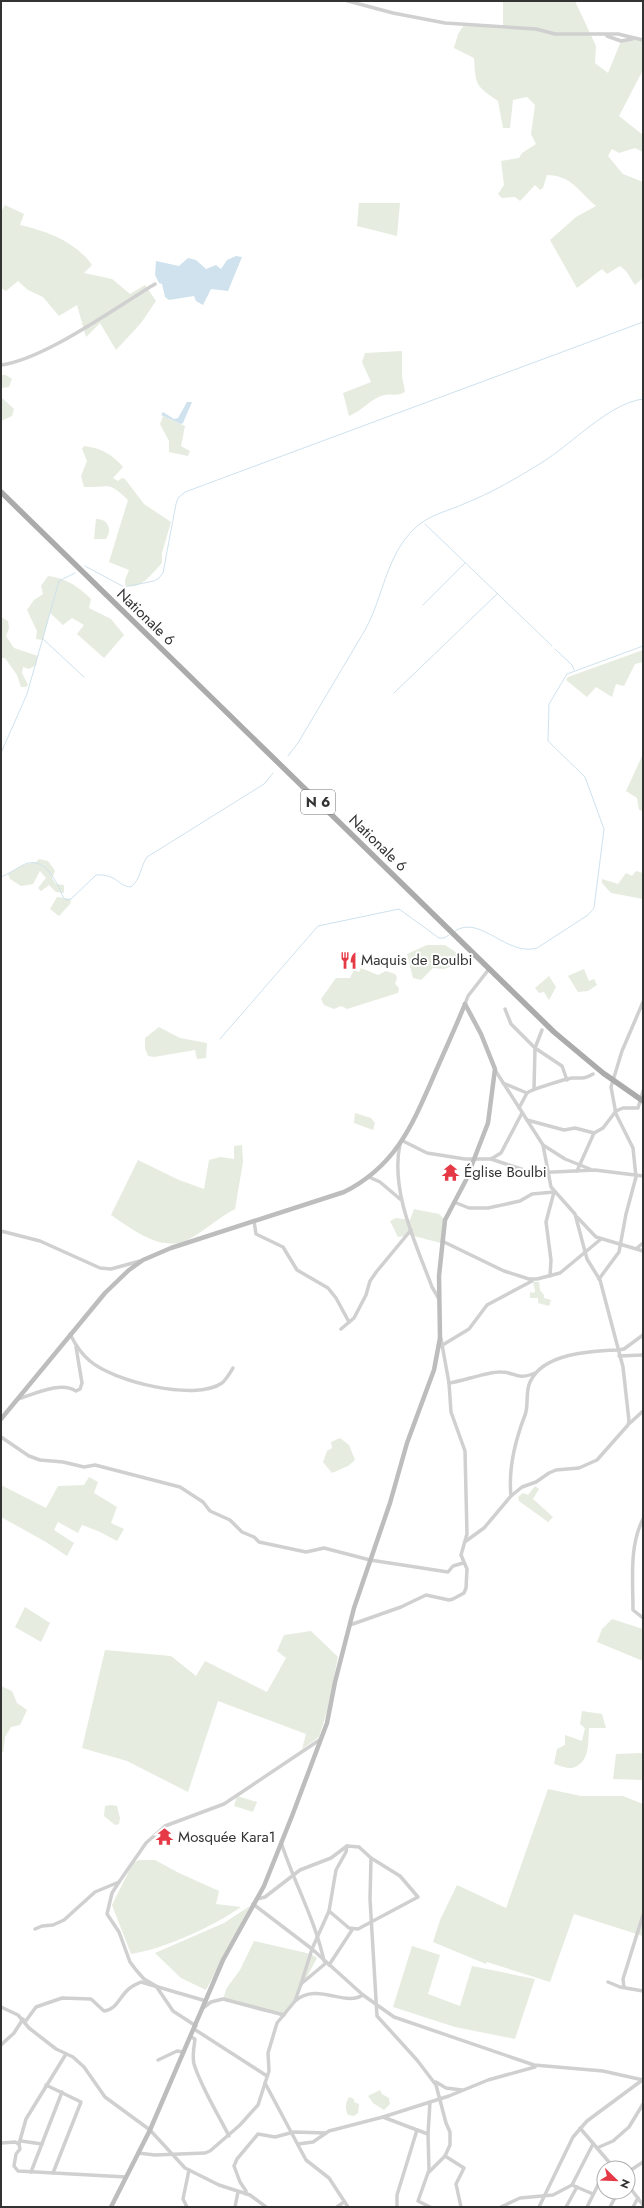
<svg xmlns="http://www.w3.org/2000/svg" width="644" height="2208" viewBox="0 0 644 2208" font-family="Jost,sans-serif">
<style>
.green{fill:#e6ecdf}
.water{fill:#cfe2ee}
.lines{fill:none;stroke-linecap:round;stroke-linejoin:round}
.stream{stroke:#cfe2ee;stroke-width:1}
.street{stroke:#d0d0d0;stroke-width:3.5}
.secondary{stroke:#bdbdbd;stroke-width:4.5}
.primary{stroke:#ababab;stroke-width:5.5}
.labels{text-anchor:middle;dominant-baseline:central;stroke-width:4;stroke-linejoin:round;paint-order:stroke}
.shield{fill:#fff;stroke:#707070;stroke-width:1}
.shield-label{font-size:14px;font-weight:bold;fill:#333}
.street-label{font-size:15px;fill:#333;stroke:#fff}
.poi-label{font-size:15px;fill:#333;stroke:#fff;text-anchor:start}
</style>
<rect width="100%" height="100%" fill="#fff"/>
<!-- green -->
<g class="green">
<path d="M503,1H575L596,46L595,63L608,73L621,41L634,38L643,40V70L619,116L643,135V152L635,148L619,153L612,149L608,156L623,174L643,182V278L635,285L626,271L620,266L607,274L602,269L577,288L550,240L576,217L596,206C579,192 571,175 547,175L543,188L540,190L535,185L520,201L515,197L502,198L498,194L504,185L501,161L519,158L522,153L536,144L531,134L535,105L527,97L513,100L510,128H503L498,101C475,85 476,86 474,58L454,48L458,34L464,25L503,26Z"/>
<path d="M359,203H400L397,236L357,226Z"/>
<path d="M5,205L24,214L20,225C47,231 76,242 92,265L84,273L112,279L130,294L145,285L156,301L141,323L116,350L100,323L86,337L77,305L59,316L43,297L28,290L18,281L6,291L1,288V212Z"/>
<path d="M402,351V376L405,392C397,397 392,393 384,395C370,399 362,411 349,416L343,393L371,382L362,362L365,353Z"/>
<path d="M2,375H6L12,379L9,387L1,388Z"/>
<path d="M1,397L14,409L12,416L1,421Z"/>
<path d="M163,416L185,426L181,446L190,451L188,456L169,452V441L160,424Z"/>
<path d="M84,446C101,448 112,454 123,467L113,478L118,481L122,478L125,479L144,504L171,522L162,553V563C153,572 140,592 125,585V580L129,570L109,562L128,500C107,480 110,488 84,487L81,476L87,461L82,449Z"/>
<path d="M96,519C109,519 112,530 106,539H94Z"/>
<path d="M48,576C66,578 79,587 91,599L89,608L111,619L124,635L104,658L77,634L84,625L72,618L63,625L50,613L43,640L36,639L37,631L27,610L34,600L43,594L41,586Z"/>
<path d="M1,617L8,621L9,628L6,636L14,648L38,656L36,665L29,669L23,667L22,673L28,685L26,687H21L17,675L5,658H1Z"/>
<path d="M643,650V662L635,664L624,686L616,684L612,697L596,687L587,697L566,680L568,677Z"/>
<path d="M643,754V811L639,810L637,798L626,791Z"/>
<path d="M39,859L48,861L55,871L52,878L56,884L64,885V893L56,892L49,885L41,891L38,888L46,878L40,871L33,884L21,886L10,879L8,874L23,865L36,862Z"/>
<path d="M636,871L643,873V899L611,893L602,883V879L618,884L626,873L632,876Z"/>
<path d="M57,897L71,899L70,904L59,916L50,909Z"/>
<path d="M427,945H445L457,953L452,966L444,969L433,968L421,980L413,978L407,954Z"/>
<path d="M361,968L378,975L386,971L395,974L397,978L395,984L399,988L398,993L347,1009L341,1006L334,1009L324,1005L321,999L336,978H350L354,970L359,972Z"/>
<path d="M584,969L589,981L594,979L597,985L588,991L578,992L568,976Z"/>
<path d="M549,976L556,987L549,1000L544,992L539,993L535,988Z"/>
<path d="M159,1027L180,1038L207,1043L206,1058L197,1059L195,1050L154,1057L148,1056L145,1048V1038Z"/>
<path d="M355,1113L371,1118L375,1123L373,1130L354,1123Z"/>
<path d="M242,1145L243,1162L235,1209C219,1217 200,1235 185,1241C159,1251 132,1229 111,1215L138,1160L179,1180L204,1189L209,1160L220,1157L234,1159V1146Z"/>
<path d="M414,1209L439,1214L445,1220L441,1243L410,1235L398,1237L390,1221L396,1218L410,1220Z"/>
<path d="M533,1282H539L540,1290L544,1295V1298L551,1300L549,1306L538,1303V1298H530V1292L534,1293L535,1291Z"/>
<path d="M340,1438L349,1445L355,1460L348,1466L332,1473L323,1462L327,1451L332,1448L331,1442Z"/>
<path d="M89,1477L98,1482L94,1493L117,1507L111,1523L124,1529L117,1541L98,1531L82,1525L78,1533L58,1522L54,1530L74,1543L67,1556L46,1542L1,1517V1485L46,1508L58,1486L84,1485Z"/>
<path d="M535,1486L539,1489L533,1499L553,1517L548,1522L519,1501L518,1497L523,1493L528,1495Z"/>
<path d="M25,1607L50,1623L41,1642L15,1627Z"/>
<path d="M612,1619L643,1629V1661L597,1642L602,1629Z"/>
<path d="M311,1631L338,1657L327,1711L319,1737L302,1749L306,1734L218,1701L188,1792L127,1761L82,1748L105,1650L171,1656L196,1676L205,1661L267,1692L286,1658L277,1651L284,1635Z"/>
<path d="M1,1686L12,1691L17,1703L27,1710L20,1725L11,1727L5,1737L3,1752H1Z"/>
<path d="M582,1711L602,1714L606,1728H589C588,1744 590,1763 572,1768C568,1769 558,1765 554,1764L557,1749L565,1745V1735L582,1741L585,1728L580,1724Z"/>
<path d="M640,1753L643,1754V1780L613,1779L616,1754Z"/>
<path d="M548,1789L581,1796H623L643,1804V1936L574,1914L550,1982L487,1962L486,1964L433,1942L440,1920L457,1885L506,1908Z"/>
<path d="M237,1796L257,1802L253,1812L234,1806Z"/>
<path d="M112,1805L117,1806L120,1818L119,1824L115,1825L104,1816L105,1806Z"/>
<path d="M139,1860H155L179,1873L219,1891L216,1904L241,1907C214,1926 164,1949 131,1954L112,1905L133,1863Z"/>
<path d="M250,1906L206,1990L181,1978L155,1953L224,1923Z"/>
<path d="M254,1941L311,1954L317,1958L294,2001L282,2015L260,2011L223,2000L226,1989L240,1970Z"/>
<path d="M412,1946L440,1955L428,1994L460,2006L472,1966L535,1979L515,2039L455,2027L393,2007Z"/>
<path d="M380,2090L382,2094L389,2098L390,2104L384,2110L373,2103L368,2096Z"/>
<path d="M349,2097L354,2099V2102L359,2104L358,2113L354,2116L348,2115C345,2108 345,2104 349,2097Z"/>
</g>
<!-- water -->
<g class="water">
<path d="M236,256L242,257L228,291L211,289L203,305L196,301L194,296L169,300L165,297L162,284L159,283L155,275L156,261L179,266L188,258L196,260L206,269L216,265L221,269L227,260Z"/>
<path d="M187,402H192L183,423L181,424L161,415L163,412L174,419L178,418Z"/>
</g>
<g class="lines">
<!-- stream -->
<g class="stream">
<path d="M425,524L552,646"/>
<path d="M85,566L124,587L154,581L159,578L163,573L176,504L178,498L185,492L643,322"/>
<path d="M423,605L465,563"/>
<path d="M43,639L84,677"/>
<path d="M555,649L572,665L574,670"/>
<path d="M394,693L497,594"/>
<path d="M1,753L27,694L59,581L75,573"/>
<path d="M288,756L298,743L365,630C384,596 385,557 415,528C430,514 449,511 466,503C493,492 517,478 541,463C571,445 609,403 643,399"/>
<path d="M1,877C9,874 15,869 23,865C44,854 57,882 63,897L66,900L71,899L96,875C118,874 117,886 131,887C141,879 140,867 147,857L264,784L273,773"/>
<path d="M455,931C480,914 507,957 537,948L588,915L594,908L604,829L585,777L548,741L549,704L567,674L643,646"/>
<path d="M1,1023V1033"/>
<path d="M220,1039L318,926L399,909L439,938H444L449,935"/>
</g>
<!-- street -->
<g class="street">
<path d="M348,1L393,13L445,23L536,29L555,34H618L643,40"/>
<path d="M607,36L621,41L632,39"/>
<path d="M1,365C45,359 115,308 155,284"/>
<path d="M465,1004L468,996L489,969"/>
<path d="M505,1009L511,1024L535,1048L562,1066L567,1080"/>
<path d="M495,1070L543,1145L551,1187L575,1214L587,1259L600,1280L623,1367L629,1421L628,1425L597,1460L579,1468L556,1470L549,1473L536,1482L522,1487L511,1496"/>
<path d="M503,1083L527,1093C532,1089 566,1079 572,1078C581,1078 585,1079 593,1074"/>
<path d="M534,1089L535,1048L542,1030"/>
<path d="M519,1108L527,1093"/>
<path d="M527,1120L564,1130L575,1128L594,1133"/>
<path d="M403,1141L427,1153L465,1159H491L533,1173L595,1170L643,1176"/>
<path d="M400,1144C390,1191 416,1244 432,1287L439,1299"/>
<path d="M543,1145L565,1159L590,1169"/>
<path d="M491,1159L501,1153L522,1113"/>
<path d="M577,1171L594,1133L603,1128L616,1111L623,1108H638L643,1091"/>
<path d="M369,1177L380,1182L400,1199"/>
<path d="M454,1202L469,1208H488L520,1201L532,1194L554,1192L546,1222L551,1260L550,1276"/>
<path d="M577,1217L596,1237L643,1251"/>
<path d="M254,1221L256,1234L283,1247L297,1270L328,1288L336,1298L349,1322"/>
<path d="M1,1231L40,1241L100,1268L111,1269L140,1261"/>
<path d="M442,1241L504,1271L529,1279H537L560,1273L601,1239"/>
<path d="M637,1248L643,1243"/>
<path d="M599,1279L619,1252L626,1214L636,1177L633,1148L616,1114L611,1087L622,1051L643,1002"/>
<path d="M341,1329L354,1318L366,1295L370,1281L377,1271L411,1230"/>
<path d="M70,1334C75,1344 81,1354 90,1361C113,1381 195,1402 222,1383C226,1380 230,1373 233,1368"/>
<path d="M441,1346L469,1329L487,1305L532,1281"/>
<path d="M619,1356L643,1355"/>
<path d="M449,1383C463,1381 490,1371 501,1372C516,1372 516,1381 535,1373"/>
<path d="M18,1399C35,1394 60,1381 76,1391L80,1389L82,1383L76,1347"/>
<path d="M630,1423L643,1411"/>
<path d="M1,1437L29,1456L40,1460L63,1462L84,1467L95,1465L180,1487L203,1502L210,1511L230,1520L242,1532L254,1537L259,1542L306,1552L324,1548L370,1560L448,1572L453,1566L463,1563"/>
<path d="M643,1519C629,1546 633,1581 633,1610L643,1618"/>
<path d="M466,1541L484,1528L511,1496C508,1468 515,1441 525,1415C529,1405 525,1393 530,1382C543,1353 591,1351 618,1350L624,1349L643,1335"/>
<path d="M350,1625L401,1607L426,1595L449,1600L453,1599L464,1593L466,1588L467,1569L461,1555L467,1534L465,1451L451,1412L449,1383L441,1339"/>
<path d="M281,1842C294,1883 315,1919 324,1961"/>
<path d="M257,1899L265,1897L300,1870L331,1858L347,1846L359,1847L371,1858L370,1899L377,2016L417,2060L436,2085L446,2123L450,2132V2145L445,2156L464,2168L456,2184L461,2207"/>
<path d="M253,1904L312,1949L363,1995L394,2017L534,2065L603,2071L643,2080"/>
<path d="M329,1911L349,1928L358,1929L418,1897L400,1876L371,1858"/>
<path d="M35,1929L42,1926L53,1925L64,1920L95,1892L119,1882"/>
<path d="M329,1965L352,1930"/>
<path d="M608,1982L620,1987L643,1991"/>
<path d="M301,1984L312,1949L329,1911L336,1870L346,1852L347,1846"/>
<path d="M624,1987L623,1979L643,1915"/>
<path d="M295,2001C317,1982 345,2007 363,1995"/>
<path d="M1,2007L18,2015L29,2028L56,2049L73,2057L84,2067L105,2097L150,2130L185,2168L219,2185L250,2195L266,2207"/>
<path d="M203,2008L211,2002L223,1999L284,2015"/>
<path d="M25,2022L36,2007L62,1998L91,1999L104,2011C117,2010 120,1995 130,1988C133,1985 137,1984 141,1982L206,2001"/>
<path d="M196,2026L173,2011L156,1986L144,1979L136,1970L130,1962L119,1932L107,1914L112,1893L119,1882L146,1843L165,1826L224,1804L321,1739"/>
<path d="M194,2029L267,2076"/>
<path d="M191,2037L195,2039C194,2047 192,2056 194,2064C201,2087 218,2114 229,2136"/>
<path d="M1,2045L14,2033L23,2019"/>
<path d="M158,2060L177,2051L184,2052"/>
<path d="M436,2082L446,2088L462,2090"/>
<path d="M265,2083L306,2160L329,2178L348,2207"/>
<path d="M46,2085L81,2102L53,2173"/>
<path d="M430,2102L428,2134L429,2170L418,2201L430,2207"/>
<path d="M383,2117L417,2130L397,2195V2207"/>
<path d="M580,2128L614,2168"/>
<path d="M417,2130L428,2134"/>
<path d="M21,2141L42,2144"/>
<path d="M1,2143L15,2142L19,2144L20,2149L16,2154L14,2166L18,2171L126,2177"/>
<path d="M19,2144L26,2119L66,2054"/>
<path d="M298,2144L313,2142L329,2131L383,2117L449,2096L488,2080L535,2067"/>
<path d="M597,2148L613,2141L629,2127L643,2104"/>
<path d="M138,2153L155,2155L205,2153L210,2151L240,2125L258,2105L269,2071L268,2053L277,2023L295,2001L301,1984L326,1963"/>
<path d="M607,2168L609,2162"/>
<path d="M31,2172L62,2092"/>
<path d="M429,2172L445,2156"/>
<path d="M628,2172L643,2162"/>
<path d="M572,2185L593,2144"/>
<path d="M628,2185L643,2205"/>
<path d="M246,2194V2191L240,2182L234,2166L237,2159L258,2134L275,2137L294,2132L326,2133"/>
<path d="M187,2207L183,2199L189,2170"/>
<path d="M235,2207L238,2192"/>
<path d="M337,2207L344,2202"/>
<path d="M501,2207L520,2198L553,2195L572,2185L593,2194"/>
<path d="M539,2207L573,2137L587,2121L641,2081"/>
<path d="M566,2207L577,2187"/>
<path d="M587,2207L604,2173"/>
<path d="M610,2207L618,2192"/>
<path d="M633,2207L638,2198"/>
</g>
<!-- secondary -->
<g class="secondary">
<path d="M1,1419L105,1293L129,1270L143,1260L171,1248L344,1192C394,1167 411,1128 432,1080C443,1054 455,1029 465,1004"/>
<path d="M111,2207L150,2130L223,1960L264,1886L292,1816L327,1723L335,1682L354,1608L390,1503L407,1443L434,1370L440,1338L439,1276L445,1220L466,1180L488,1123L495,1069L481,1034L465,1004"/>
</g>
<!-- primary -->
<path class="primary" d="M1,492L554,1032L603,1073L643,1101"/>
</g>
<!-- icons -->
<defs>
<symbol id="restaurant-bare" viewBox="-9 -9 18 18"><path d="M-5-6h1v4h1v-4h1v4h1v-4h1v5L-1.5 .5V6h-2V.5L-5-1ZM5-6V6H3V1.5H1.5Q1.5-4 5-6Z" fill="#e63946" stroke="#fff" stroke-width="2.5" paint-order="stroke"/></symbol>
<symbol id="temple-bare" viewBox="-9 -9 18 18"><path d="M0-6L5-2H3V0L6.5 2.5H4V6H1.5V3h-3V6H-4V2.5H-6.5L-3 0V-2H-5Z" fill="#e63946" stroke="#fff" stroke-width="2.5" paint-order="stroke"/></symbol>
</defs>
<g fill-rule="evenodd">
<use href="#restaurant-bare" x="336" y="948" width="25" height="25"/>
<use href="#temple-bare" x="438" y="1160" width="25" height="25"/>
<use href="#temple-bare" x="152" y="1824" width="25" height="25"/>
</g>
<g class="labels">
<!-- shield labels -->
<rect class="shield" x="301" y="790" width="34" height="24" rx="3"/>
<g class="shield-label">
<text x="318" y="802">N 6</text>
</g>
<!-- street labels -->
<g class="street-label">
<text transform="translate(146 617) rotate(44)">Nationale 6</text>
<text transform="translate(378 843) rotate(44)">Nationale 6</text>
</g>
<!-- poi labels -->
<g class="poi-label">
<text x="361" y="960">Maquis de Boulbi</text>
<text x="464" y="1172">Église Boulbi</text>
<text x="178" y="1837">Mosquée Kara1</text>
</g>
</g>
<!-- border -->
<rect width="644" height="2208" fill="none" stroke="#333333" stroke-width="4"/>
<!-- north arrow -->
<g transform="translate(616 2180) rotate(113)"><circle r="19" fill="#ffffff" stroke="#adadad"/>
<path d="M0-3L7 15L0 10L-7 15Z" fill="#e63946"/>
<text y="-6" font-size="11" font-weight="bold" text-anchor="middle" fill="#333333">N</text>
</g>
</svg>
